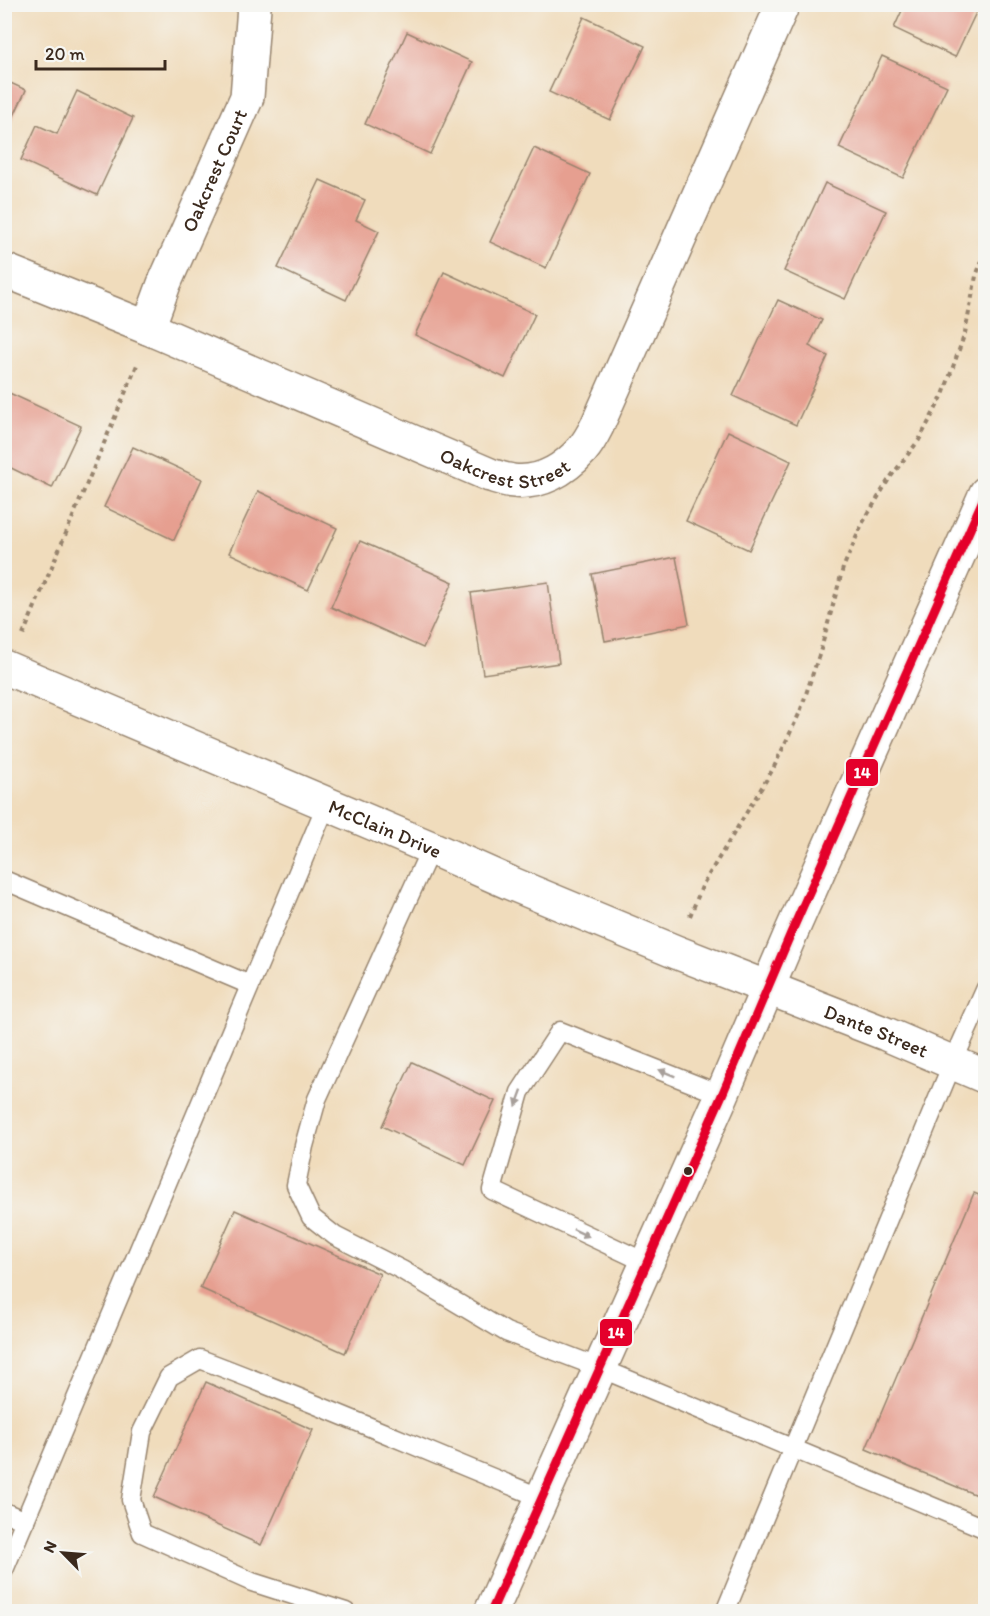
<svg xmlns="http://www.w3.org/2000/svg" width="990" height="1616" viewBox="0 0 990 1616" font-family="Itim,sans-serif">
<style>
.building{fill:#e69f90}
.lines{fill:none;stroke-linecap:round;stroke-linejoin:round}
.lane-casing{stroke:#96836d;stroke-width:21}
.street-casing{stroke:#96836d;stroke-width:36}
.secondary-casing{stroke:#96836d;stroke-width:36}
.path{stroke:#96836d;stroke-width:4;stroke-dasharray:4.5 4.5;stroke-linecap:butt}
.lane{stroke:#fff;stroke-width:18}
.street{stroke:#fff;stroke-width:33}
.secondary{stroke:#fff;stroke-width:33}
.bus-1-casing{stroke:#f6f6f2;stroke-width:14}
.bus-1{stroke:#e4002b;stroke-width:9}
.oneway{fill:#a79f9a}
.bus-dot{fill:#3b2a1e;stroke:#f6f6f2;stroke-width:2}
.labels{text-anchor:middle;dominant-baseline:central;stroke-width:4.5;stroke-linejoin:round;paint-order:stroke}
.street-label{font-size:20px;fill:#3b2a1e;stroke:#f6f6f2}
.line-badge{stroke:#f6f6f2;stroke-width:2}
.badge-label{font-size:16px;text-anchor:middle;font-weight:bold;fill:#fff}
</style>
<rect width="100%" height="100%" fill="#f6f6f2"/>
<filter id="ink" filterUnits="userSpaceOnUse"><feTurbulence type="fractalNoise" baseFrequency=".0167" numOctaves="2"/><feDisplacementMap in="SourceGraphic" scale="12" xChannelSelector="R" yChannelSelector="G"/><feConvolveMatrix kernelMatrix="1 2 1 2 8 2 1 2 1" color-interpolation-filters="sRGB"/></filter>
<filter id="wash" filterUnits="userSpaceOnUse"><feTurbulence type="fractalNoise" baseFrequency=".008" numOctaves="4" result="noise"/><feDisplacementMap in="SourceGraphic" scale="24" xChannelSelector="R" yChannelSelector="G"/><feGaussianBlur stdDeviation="1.35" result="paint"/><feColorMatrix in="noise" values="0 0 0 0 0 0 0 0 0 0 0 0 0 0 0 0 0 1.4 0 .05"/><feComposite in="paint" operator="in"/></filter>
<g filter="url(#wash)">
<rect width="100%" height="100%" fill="#f0dcbc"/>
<g id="blocks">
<!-- building -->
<g class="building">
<path d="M905,4H980L955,57L894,28Z"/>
<path d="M584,17L645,46L610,120L549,92Z"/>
<path d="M407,32L472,62L430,154L365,124Z"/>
<path d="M882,56L947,86L903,178L839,148Z"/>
<path d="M4,80L26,90L4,137Z"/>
<path d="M77,91L133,118L97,195L21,160L37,125L57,134Z"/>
<path d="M534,148L590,174L546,268L490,242Z"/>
<path d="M320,180L365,200L356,220L379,231L346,300L278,268Z"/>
<path d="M825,183L886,211L845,299L784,271Z"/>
<path d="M444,272L535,314L505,378L415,335Z"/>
<path d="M778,300L822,320L809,346L828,356L796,425L733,396Z"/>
<path d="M5,391L81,426L52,488L5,465Z"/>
<path d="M728,431L791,461L749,550L686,521Z"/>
<path d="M133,447L202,479L174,540L104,507Z"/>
<path d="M258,491L337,528L308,590L229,553Z"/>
<path d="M360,541L453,582L423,648L331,607Z"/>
<path d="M676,557L689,624L605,641L592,574Z"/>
<path d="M548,582L559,663L483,674L471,593Z"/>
<path d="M412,1062L495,1101L465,1165L382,1126Z"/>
<path d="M974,1193L986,1198V1499L866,1449Z"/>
<path d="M235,1210L380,1274L345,1353L200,1288Z"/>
<path d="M206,1382L313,1430L261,1545L154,1497Z"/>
</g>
</g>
</g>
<g filter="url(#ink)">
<use href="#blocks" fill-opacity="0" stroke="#96836d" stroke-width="1.5"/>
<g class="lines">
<defs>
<g id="lane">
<path d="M431,848L317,1099L304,1146L296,1185L311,1217L335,1236L402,1270L506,1332L600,1368L986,1529"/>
<path d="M4,880L250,985"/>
<path d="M647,1263L492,1190L520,1092L560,1031L722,1095"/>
<path d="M4,1512L25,1521"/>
<path d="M4,1570L327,803"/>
<path d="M346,1612L252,1582L142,1533L131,1500L142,1432L169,1377L200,1359C315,1402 427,1452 542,1498"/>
<path d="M725,1612L953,1062L986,988"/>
</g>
<g id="street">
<path id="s1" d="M4,270L148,328L490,475C497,477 505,480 513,481C540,484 564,470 582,450C588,443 593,434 597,426L783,4"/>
<path id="s2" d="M148,328L164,284L247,97L254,7"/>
<path id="s3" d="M4,667L431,848L510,883L676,952L886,1034L986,1077"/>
</g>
<path id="secondary" d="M491,1612L722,1095L791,933L986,493"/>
</defs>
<!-- lane casing -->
<use href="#lane" class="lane-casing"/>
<!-- street casing -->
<use href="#street" class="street-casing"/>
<!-- secondary casing -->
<use href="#secondary" class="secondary-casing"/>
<!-- path -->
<g class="path">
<path d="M23,635L137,365"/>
<path d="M690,916L703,884L773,769L800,712L821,649L843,568L862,524L889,479L919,440L943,395L965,333L976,276L986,250"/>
</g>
<!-- lane -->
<use href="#lane" class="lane"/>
<!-- street -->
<use href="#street" class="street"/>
<!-- secondary -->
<use href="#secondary" class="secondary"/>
<defs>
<path id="bus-1" d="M491,1612L722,1095L791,933L986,493"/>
</defs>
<!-- bus-1 casing -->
<use href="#bus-1" class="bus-1-casing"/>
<!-- bus-1 -->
<use href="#bus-1" class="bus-1"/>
</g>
<!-- one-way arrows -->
<defs><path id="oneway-solid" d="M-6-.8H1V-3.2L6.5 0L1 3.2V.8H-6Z" transform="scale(1.5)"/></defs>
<g class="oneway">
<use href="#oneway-solid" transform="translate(667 1073) rotate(-158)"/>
<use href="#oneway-solid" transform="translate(519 1098) rotate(110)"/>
<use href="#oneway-solid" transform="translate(581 1233) rotate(25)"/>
</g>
</g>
<!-- markers -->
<circle class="bus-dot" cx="688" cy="1171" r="5"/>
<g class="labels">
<!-- street labels -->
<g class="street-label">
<text stroke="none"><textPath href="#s2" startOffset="171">Oakcrest Court</textPath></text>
<text stroke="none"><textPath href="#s1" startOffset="542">Oakcrest Street</textPath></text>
<text stroke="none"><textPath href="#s3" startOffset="414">McClain Drive</textPath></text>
<text stroke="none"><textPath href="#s3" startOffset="945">Dante Street</textPath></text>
</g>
</g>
<g class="line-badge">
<rect x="845" y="758" width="34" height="29" rx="6" fill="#e4002b"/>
<rect x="599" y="1318" width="34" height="29" rx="6" fill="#e4002b"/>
</g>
<g class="badge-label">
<text x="862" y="778">14</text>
<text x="616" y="1338">14</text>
</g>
<!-- margin -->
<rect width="990" height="1616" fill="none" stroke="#f6f6f2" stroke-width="24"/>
<!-- north arrow -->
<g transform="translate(63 1553) rotate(295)" stroke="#f6f6f2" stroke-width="4.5" paint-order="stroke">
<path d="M0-4.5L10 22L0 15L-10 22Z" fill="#3b2a1e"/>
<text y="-9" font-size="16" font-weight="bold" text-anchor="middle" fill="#3b2a1e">N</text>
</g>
<!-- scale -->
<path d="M36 60v9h129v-9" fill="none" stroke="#3b2a1e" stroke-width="3"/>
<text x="45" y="60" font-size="18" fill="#3b2a1e" stroke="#f6f6f2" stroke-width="4.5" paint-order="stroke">20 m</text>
</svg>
